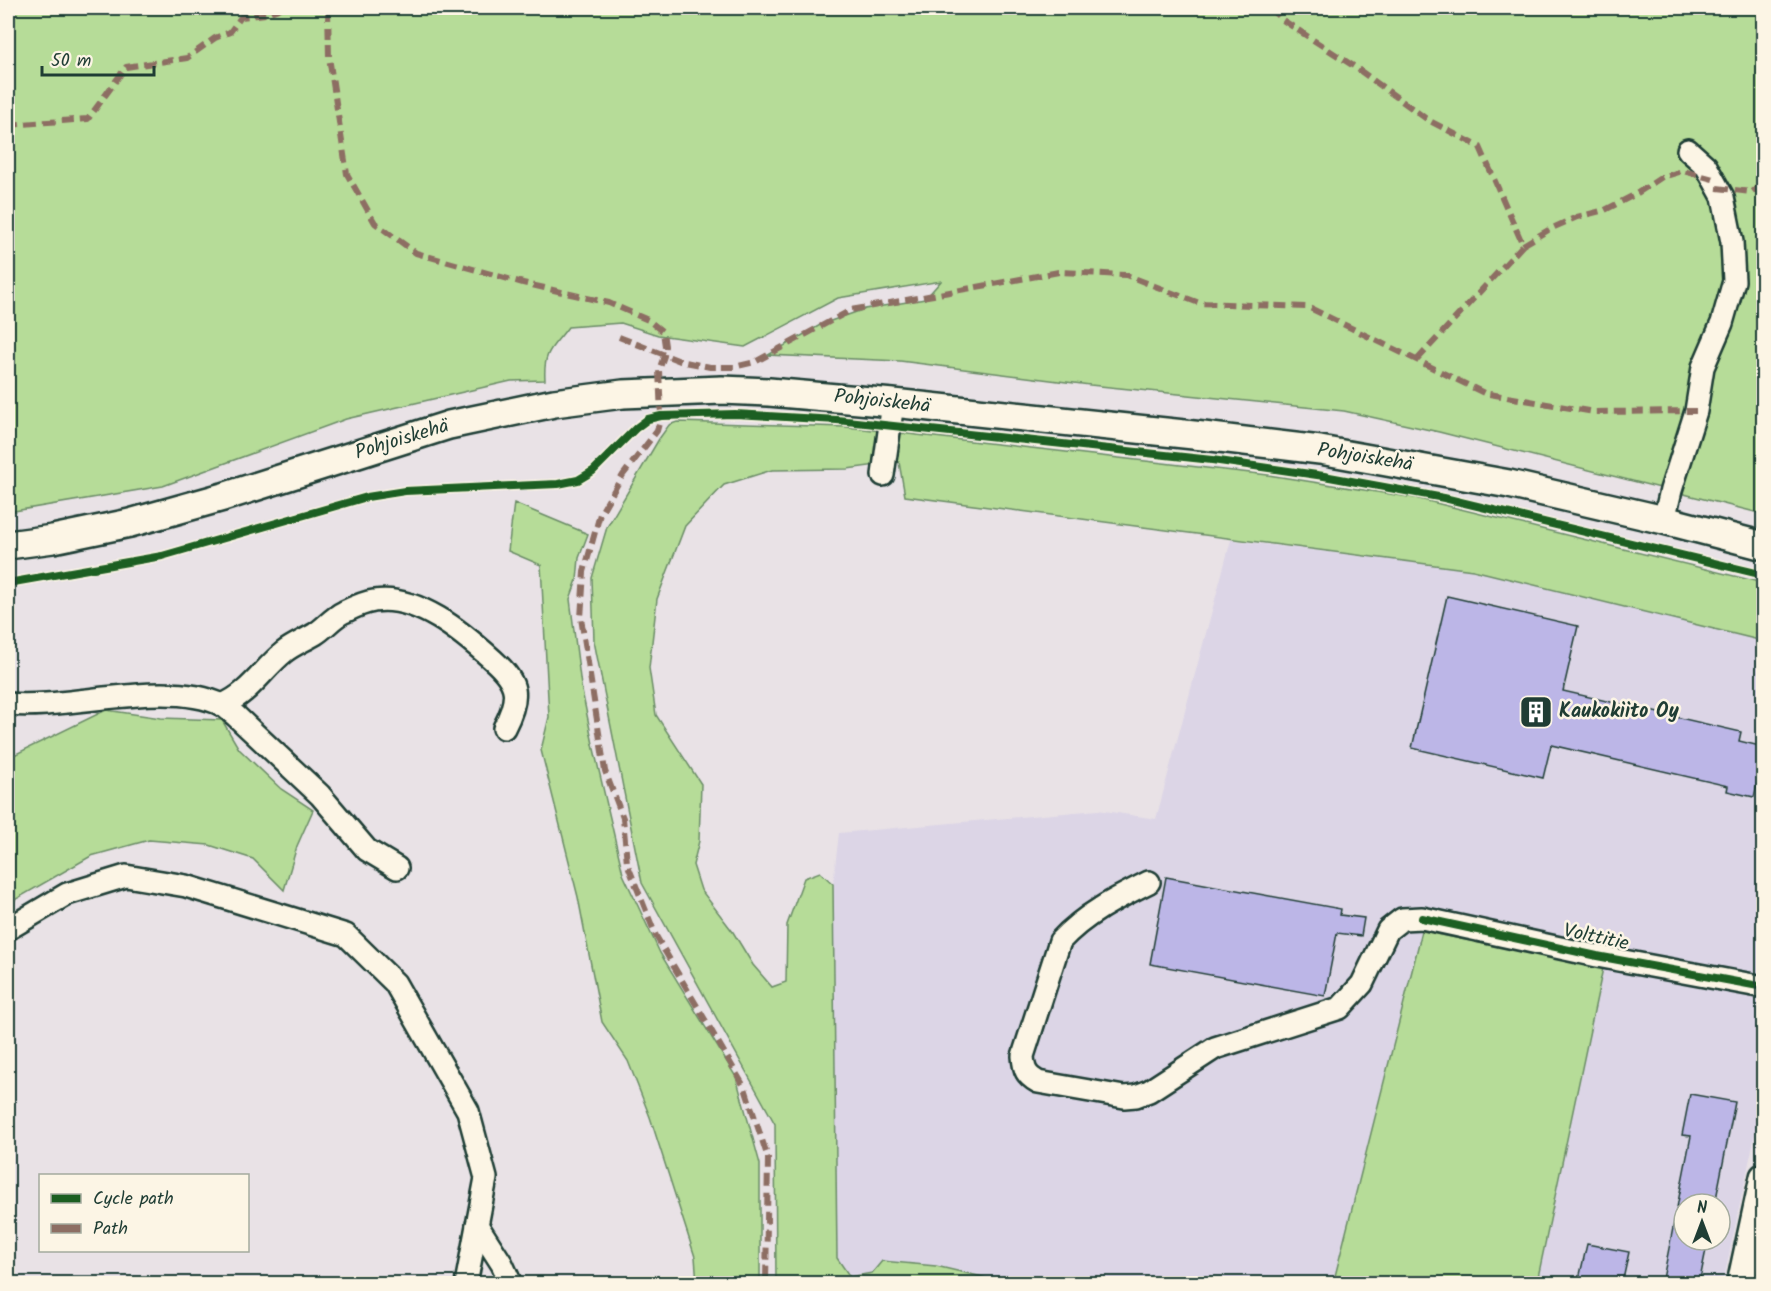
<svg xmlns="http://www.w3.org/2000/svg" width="1771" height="1291" viewBox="0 0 1771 1291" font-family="Kalam,sans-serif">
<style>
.built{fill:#dcd5e6;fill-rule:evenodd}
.green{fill:#b6dc98;stroke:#6a8c66;stroke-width:1.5}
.building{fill:#bcb6e7;stroke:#1f3d34;stroke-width:1.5}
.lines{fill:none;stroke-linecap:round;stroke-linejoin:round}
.minor-casing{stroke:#1f3d34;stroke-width:26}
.major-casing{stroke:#1f3d34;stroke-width:32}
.minor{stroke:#fcf5e5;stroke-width:21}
.major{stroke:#fcf5e5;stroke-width:27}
.quiet{stroke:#8d6e63;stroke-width:6;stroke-dasharray:12 6;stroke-linecap:butt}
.cycleway-casing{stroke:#fcf5e5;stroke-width:11}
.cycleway{stroke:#1b5e20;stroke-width:8}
.labels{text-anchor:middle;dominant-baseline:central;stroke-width:5;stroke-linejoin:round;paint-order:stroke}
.street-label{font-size:20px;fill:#1f3d34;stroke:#fcf5e5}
.poi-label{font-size:20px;font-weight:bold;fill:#1f3d34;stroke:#fcf5e5;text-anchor:start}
</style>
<rect width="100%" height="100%" fill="#e9e2e6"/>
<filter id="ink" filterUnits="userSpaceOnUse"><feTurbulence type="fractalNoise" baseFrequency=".0167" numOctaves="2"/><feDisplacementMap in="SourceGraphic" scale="12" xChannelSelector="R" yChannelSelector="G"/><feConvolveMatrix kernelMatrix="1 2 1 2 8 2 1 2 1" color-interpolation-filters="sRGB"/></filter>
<g filter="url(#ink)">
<!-- built -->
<path class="built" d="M1231,540L1473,570L1763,641V1098L1723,1283H1537L1603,968L1422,931L1333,1283L1008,1284L936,1266L872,1273L850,1277L837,1258L833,884L839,833L1098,810L1156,819ZM1684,1204H1720V1240H1684Z"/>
<!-- green -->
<g class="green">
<path d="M8,8H1763V514L1439,432L1344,411L1090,385L900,361L768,355L822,324L865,309L925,299L941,281L838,298L745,347L658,335L621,323L568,327C553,348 543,350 545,380L511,381L346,419L163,486L8,512Z"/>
<path d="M677,422L846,427L1268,475L1415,498L1763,583V641L1473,570L905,496L899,462L847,469L772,470L724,485L685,526L657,599L649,668L656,715L701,784L699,841L693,865L701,890L733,932L753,965L772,987L786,982L787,925L804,878L820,872L833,884L837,1258L850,1277L872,1273L882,1261L936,1266L1008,1283H776L775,1124L642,883L594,641L592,578L607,527L659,439L669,425Z"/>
<path d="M514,503L588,534L579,558L577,580L570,599L581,686L594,749L623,874L660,953L736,1077L760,1164V1283H697L695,1257L650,1117L628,1061L602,1022L578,897L541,750L549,717L541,565L508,551Z"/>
<path d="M106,710L161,718L222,720L239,749L281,789L313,810L297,846L284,890L253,859L209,845L149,840L91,856L16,899L8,907V756H12Z"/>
<path d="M1422,931L1603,968L1537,1282L1533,1284H1333Z"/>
</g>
<!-- building -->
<g class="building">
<path d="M1447,596L1578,626L1563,691L1741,732L1739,741L1764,747V756L1754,797L1727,791L1728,786L1551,745L1543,778L1412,748Z"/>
<path d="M1166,877L1341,909L1340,915L1364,918L1361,936L1337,933L1325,996L1150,964Z"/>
<path d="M1690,1094L1735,1102L1715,1204H1684V1240H1708L1699,1284H1662L1691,1136L1682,1135Z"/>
<path d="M1587,1244L1629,1252L1622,1284H1600L1579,1279Z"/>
</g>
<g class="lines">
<defs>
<g id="minor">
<path d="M883,475L893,403"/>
<path d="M1664,520L1671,490L1696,411L1703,367L1722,323L1734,281L1732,242L1723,197L1706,166L1688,150"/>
<path d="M8,704C68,710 168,678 222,705C227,708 232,713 236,716L320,795L367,850L397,868"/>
<path d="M222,705C249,694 262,670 284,652C293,645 305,640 315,634C325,628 333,617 344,612C352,608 365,602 374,601C417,594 463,633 493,660C519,683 520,697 504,728"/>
<path d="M1149,882C1117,898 1085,914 1060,941L1023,1056C1024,1070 1026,1075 1038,1082L1124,1097L1136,1096L1149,1091L1215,1048L1340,1008L1362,984L1388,930L1402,919L1422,918L1597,956L1764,987"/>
<path d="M8,929L67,894L126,876L186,886L346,935L395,983L468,1111L486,1178L466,1284"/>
<path d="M477,1225L502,1264L511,1284"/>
</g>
<g id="major">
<path d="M8,545L53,539L130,523L223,497L449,425L554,403L623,394L722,390L769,392L893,403L1203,436L1320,450L1509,484L1664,520L1764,546"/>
<path d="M1741,1284L1764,1177"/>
</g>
</defs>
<!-- minor casing -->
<use href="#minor" class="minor-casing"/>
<!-- major casing -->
<use href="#major" class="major-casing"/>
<!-- minor -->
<use href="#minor" class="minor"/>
<!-- major -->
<use href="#major" class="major"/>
<!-- quiet -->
<g class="quiet">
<path d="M328,8L329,57L347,174L375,223L416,253L523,283L609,303L648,320L663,332L665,346L664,356L659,370L661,416L657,431L623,475L600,514L584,572L581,618L605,771L623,818L627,863L656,936L745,1088L768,1158L766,1284"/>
<path d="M1270,8L1281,19L1355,67L1428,120L1480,147L1523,245L1416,361"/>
<path d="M8,125L88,119L126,67L187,58L215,38L230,32L241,17L266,14L281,8"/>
<path d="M1717,188L1752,192L1764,183"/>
<path d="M1523,245L1550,229L1577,217L1605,210L1636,194L1662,177L1683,171L1713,179"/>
<path d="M619,337L680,361L710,367H734L755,362L851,310L1059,272L1126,275L1199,303L1308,307L1484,393L1594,412L1696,411"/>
</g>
<defs>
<g id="cycleway">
<path d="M8,583L162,556L367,497L405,491L558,484L578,480L593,471L636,428L648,419L661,416L735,414L837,420L1212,460L1324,476L1444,498L1764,575"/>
<path d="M1422,918L1597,956L1764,987"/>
</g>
</defs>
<!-- cycleway casing -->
<use href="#cycleway" class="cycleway-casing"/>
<!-- cycleway -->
<use href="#cycleway" class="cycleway"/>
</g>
</g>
<!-- icons -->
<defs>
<symbol id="building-square" viewBox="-11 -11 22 22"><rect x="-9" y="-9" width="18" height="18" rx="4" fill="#1f3d34" stroke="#fcf5e5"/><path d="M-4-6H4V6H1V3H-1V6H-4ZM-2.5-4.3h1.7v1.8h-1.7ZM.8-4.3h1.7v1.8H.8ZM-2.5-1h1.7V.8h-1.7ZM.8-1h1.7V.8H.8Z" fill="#fff"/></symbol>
</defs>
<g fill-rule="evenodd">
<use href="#building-square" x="1517" y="693" width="38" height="38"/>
</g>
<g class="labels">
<!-- street labels -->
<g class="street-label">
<text transform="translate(882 402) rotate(6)">Pohjoiskehä</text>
<text transform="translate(402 440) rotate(-17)">Pohjoiskehä</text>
<text transform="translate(1365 458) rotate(9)">Pohjoiskehä</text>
<text transform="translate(1596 938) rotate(12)">Volttitie</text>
</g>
<!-- poi labels -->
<g class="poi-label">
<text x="1559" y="712">Kaukokiito Oy</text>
</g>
</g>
<!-- margin -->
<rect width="1771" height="1291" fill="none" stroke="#fcf5e5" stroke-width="30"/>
<rect x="15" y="15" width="1741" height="1261" fill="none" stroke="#1f3d34" stroke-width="2" filter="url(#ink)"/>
<!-- legend -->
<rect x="39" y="1174" width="210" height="78" fill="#fcf5e5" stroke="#a4ab9e" stroke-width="1.5"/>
<rect x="51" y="1194" width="30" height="9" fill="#1b5e20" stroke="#a4ab9e" stroke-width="1.5"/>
<text x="93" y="1204" font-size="18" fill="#1f3d34">Cycle path</text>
<rect x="51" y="1224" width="30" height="9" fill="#8d6e63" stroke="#a4ab9e" stroke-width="1.5"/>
<text x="93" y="1234" font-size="18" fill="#1f3d34">Path</text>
<!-- north arrow -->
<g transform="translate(1702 1222)"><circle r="28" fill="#fcf5e5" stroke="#a4ab9e" stroke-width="1.5"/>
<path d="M0-4.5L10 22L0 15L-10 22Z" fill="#1f3d34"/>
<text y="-9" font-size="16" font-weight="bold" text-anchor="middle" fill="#1f3d34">N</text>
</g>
<!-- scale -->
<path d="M42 66v9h112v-9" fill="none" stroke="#1f3d34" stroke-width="3"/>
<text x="51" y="66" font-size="18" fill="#1f3d34" stroke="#fcf5e5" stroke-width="4.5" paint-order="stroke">50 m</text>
</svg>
